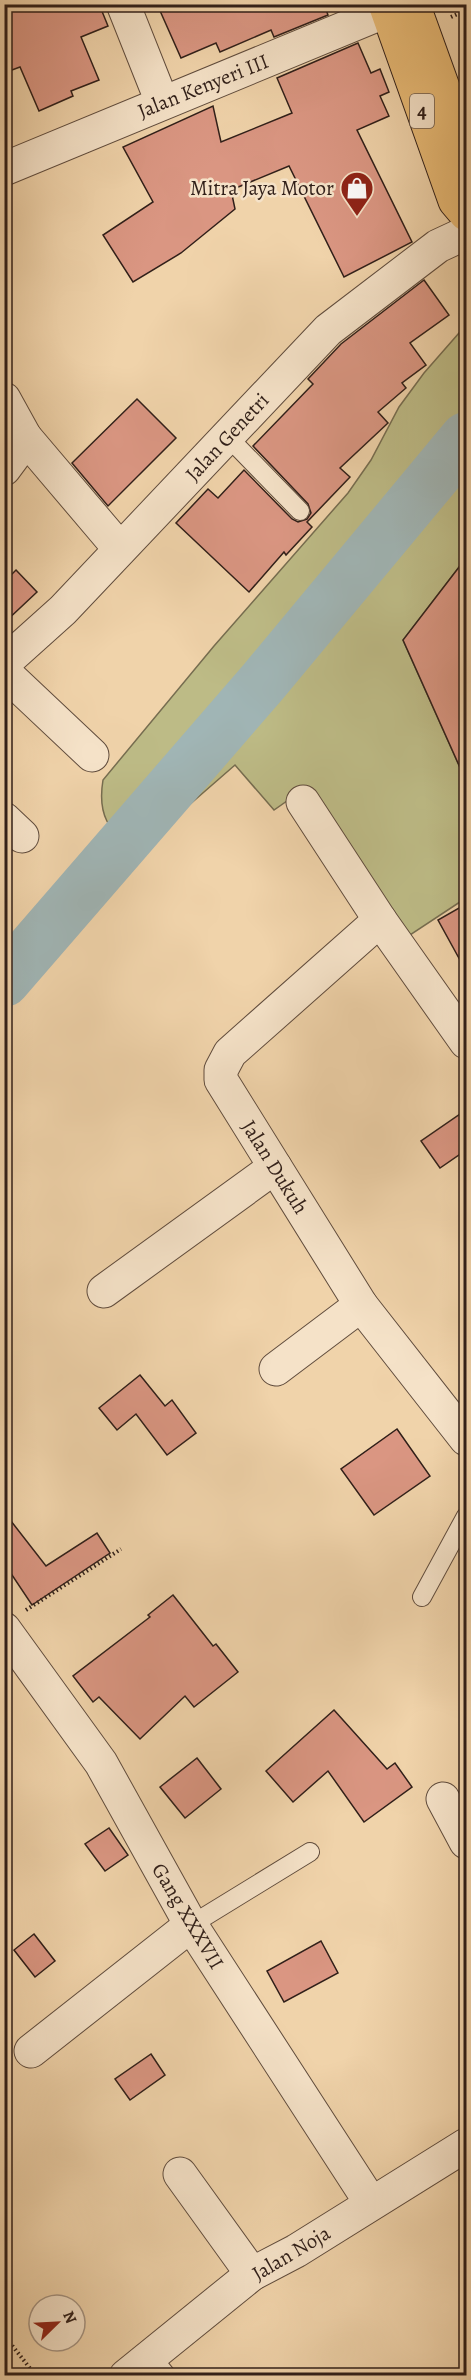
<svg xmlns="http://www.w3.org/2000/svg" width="471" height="2380" viewBox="0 0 471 2380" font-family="Alegreya,serif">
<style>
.green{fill:#bdbb86;stroke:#766d50;stroke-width:1.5}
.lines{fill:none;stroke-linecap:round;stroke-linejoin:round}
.river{stroke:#a0b5b5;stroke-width:52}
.building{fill:#da9682;stroke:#301f19;stroke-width:1.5}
.lane-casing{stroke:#604c3d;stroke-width:20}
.street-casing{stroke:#604c3d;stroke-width:35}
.highway-casing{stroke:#301f19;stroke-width:35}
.path{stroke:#301f19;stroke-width:4;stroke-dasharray:1.5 3;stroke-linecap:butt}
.lane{stroke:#f5e2c8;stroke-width:18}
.street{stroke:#f5e2c8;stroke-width:33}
.highway{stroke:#e8ba75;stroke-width:33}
.labels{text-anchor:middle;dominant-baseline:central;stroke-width:5;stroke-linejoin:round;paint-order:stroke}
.shield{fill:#f5e2c8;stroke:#6b5a4e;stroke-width:1.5}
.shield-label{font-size:20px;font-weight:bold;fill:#301f19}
.street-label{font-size:21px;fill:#301f19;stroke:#f5e2c8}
.poi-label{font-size:21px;fill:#301f19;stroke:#f5e2c8;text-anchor:end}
</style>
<rect width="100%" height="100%" fill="#f0d3aa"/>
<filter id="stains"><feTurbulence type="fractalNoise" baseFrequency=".00333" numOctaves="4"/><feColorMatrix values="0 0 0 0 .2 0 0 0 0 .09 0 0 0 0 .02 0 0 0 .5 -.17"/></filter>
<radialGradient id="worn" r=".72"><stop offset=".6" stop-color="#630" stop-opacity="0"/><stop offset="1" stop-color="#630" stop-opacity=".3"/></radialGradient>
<!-- green -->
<path class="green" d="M466,325V558L403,640L466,781V898L407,937L307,787L274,810L235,765L134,853C109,829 97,816 103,780L214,646L348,493L371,460L399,407L424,373Z"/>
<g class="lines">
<!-- river -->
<path class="river" d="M4,981L263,682L466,438"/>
</g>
<!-- building -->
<g class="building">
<path d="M4,4H99L108,26L81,37L99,80L71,91L73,96L39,111L20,67L4,73Z"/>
<path d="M157,4H324L328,15L274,37L271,30L220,52L216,43L181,58Z"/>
<path d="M358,43L371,73L380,69L389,92L380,96L389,116L357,130L412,242L344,277L289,166L231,190L235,209L181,253L133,282L103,235L153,202L123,147L213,106L221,142L292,113L277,78Z"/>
<path d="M424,280L449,315L410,343L426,365L402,383L406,388L378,412L388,423L340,468L350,477L307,522L312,527L286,555L284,552L249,592L176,523L208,489L218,498L244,470L292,519L298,522L307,519L311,513L308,504L253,446L313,384L308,379L341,344Z"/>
<path d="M137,399L176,438L108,506L72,463Z"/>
<path d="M466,558V781L403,640Z"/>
<path d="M16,570L37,592L4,623V582Z"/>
<path d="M466,904V971L438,920Z"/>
<path d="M466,1110V1150L440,1168L421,1141Z"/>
<path d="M140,1375L165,1406L172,1400L196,1433L167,1455L136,1414L117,1430L99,1408Z"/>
<path d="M397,1429L430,1476L374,1515L341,1469Z"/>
<path d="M4,1512L46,1566L97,1533L110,1553L32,1605L4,1563Z"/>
<path d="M173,1595L213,1646L216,1644L238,1672L194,1707L185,1696L140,1739L99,1697L93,1702L73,1676L150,1617L148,1615Z"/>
<path d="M334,1710L387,1769L395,1763L412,1787L364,1822L328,1771L293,1802L266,1771Z"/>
<path d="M197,1758L221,1789L185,1818L160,1787Z"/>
<path d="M109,1828L128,1855L105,1871L85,1844Z"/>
<path d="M34,1934L55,1961L35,1977L14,1950Z"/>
<path d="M321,1941L338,1973L284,2002L267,1971Z"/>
<path d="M151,2054L165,2075L130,2100L115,2079Z"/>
</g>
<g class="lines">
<defs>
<g id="lane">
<path d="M227,436L300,511"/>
<path d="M422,1597L466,1516"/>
<path d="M191,1925L310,1852"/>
<path d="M151,2356L167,2376"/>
</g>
<g id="street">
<path d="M123,4L162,102"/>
<path d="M4,169L403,4"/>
<path d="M4,399L25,437L24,442L4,469"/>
<path d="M25,437L120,549"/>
<path d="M4,663L63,610L328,330L438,246L466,233"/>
<path d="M4,672L92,755"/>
<path d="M303,802L380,920L466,1042"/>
<path d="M4,819L22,836"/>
<path d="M380,920L230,1053L221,1070V1080L361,1305L466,1439"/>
<path d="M104,1291L275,1167"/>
<path d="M276,1369L361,1305"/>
<path d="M4,1629L101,1763L191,1925L371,2203"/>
<path d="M443,1799L466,1842"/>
<path d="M31,2051L191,1925"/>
<path d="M180,2174L252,2274"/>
<path d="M126,2376L252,2274L296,2251L466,2145"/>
</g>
<g id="highway">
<path d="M385,4L455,201L466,214"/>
<path d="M413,4L466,151"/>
</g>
</defs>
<!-- lane casing -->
<use href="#lane" class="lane-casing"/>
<!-- street casing -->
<use href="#street" class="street-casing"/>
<!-- highway casing -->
<use href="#highway" class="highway-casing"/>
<!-- path -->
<g class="path">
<path d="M451,17L466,10"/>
<path d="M26,1610L121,1549"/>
<path d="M4,2335L36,2376"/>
</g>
<!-- lane -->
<use href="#lane" class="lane"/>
<!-- street -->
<use href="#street" class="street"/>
<!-- highway -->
<use href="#highway" class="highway"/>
</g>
<!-- icons -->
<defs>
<symbol id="shop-pin" viewBox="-11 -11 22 30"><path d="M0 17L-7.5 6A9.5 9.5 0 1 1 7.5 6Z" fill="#8f2418" stroke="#f5e2c8"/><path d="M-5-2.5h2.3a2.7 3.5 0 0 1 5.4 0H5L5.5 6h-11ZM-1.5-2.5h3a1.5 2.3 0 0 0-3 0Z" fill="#fff"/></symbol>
</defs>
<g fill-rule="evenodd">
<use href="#shop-pin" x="338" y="169" width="38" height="52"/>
</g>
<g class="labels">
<!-- shield labels -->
<rect class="shield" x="410" y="94" width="24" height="34" rx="4.5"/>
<g class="shield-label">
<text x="422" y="111">4</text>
</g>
<!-- street labels -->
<g class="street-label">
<text transform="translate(203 86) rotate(-22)">Jalan Kenyeri III</text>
<text transform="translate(227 437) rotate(-47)">Jalan Genetri</text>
<text transform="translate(275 1167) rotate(58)">Jalan Dukuh</text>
<text transform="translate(188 1916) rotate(59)">Gang XXXVII</text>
<text transform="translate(291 2253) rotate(-31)">Jalan Noja</text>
</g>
<!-- poi labels -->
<g class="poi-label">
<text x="334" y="188">Mitra Jaya Motor</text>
</g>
</g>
<!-- margin -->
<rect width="471" height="2380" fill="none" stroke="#f0d3aa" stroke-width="24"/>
<rect x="6" y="6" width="459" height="2368" fill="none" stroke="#301f19" stroke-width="3"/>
<rect x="12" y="12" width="447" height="2356" fill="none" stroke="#301f19" stroke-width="1.5"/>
<!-- north arrow -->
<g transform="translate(57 2323) rotate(66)"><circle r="28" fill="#f5e2c8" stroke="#a69482" stroke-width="1.5"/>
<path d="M0-4.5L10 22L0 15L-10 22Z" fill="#8f2418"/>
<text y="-9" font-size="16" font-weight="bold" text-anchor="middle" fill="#301f19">N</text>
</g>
<rect width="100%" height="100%" filter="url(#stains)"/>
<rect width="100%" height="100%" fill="url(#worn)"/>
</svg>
